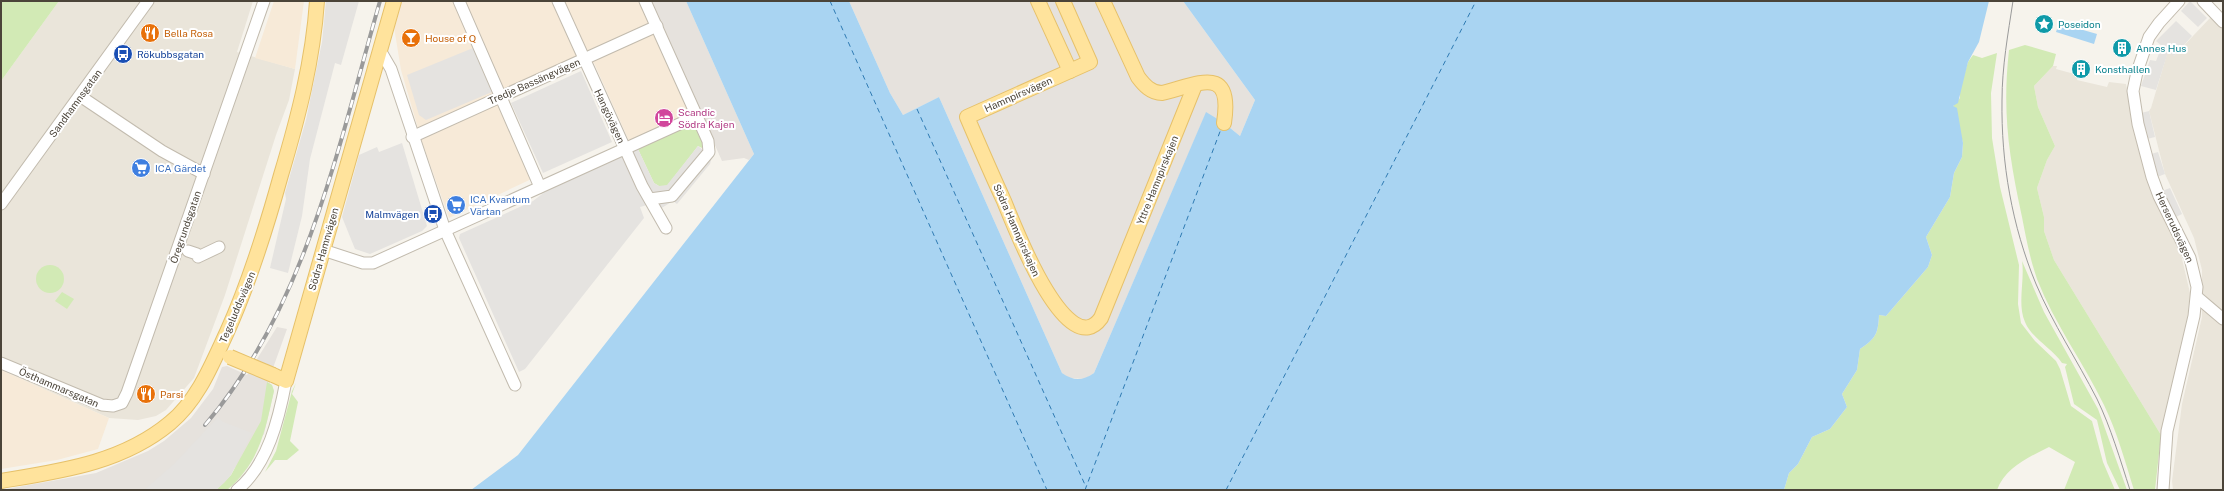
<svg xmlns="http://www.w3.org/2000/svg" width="2224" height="491" viewBox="0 0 2224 491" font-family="'Public Sans',sans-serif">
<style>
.residential{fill:#eae5da}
.commercial{fill:#f7ead8}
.industrial{fill:#e6e2dd}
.green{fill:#d2eab5}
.parking{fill:#e5e3e0}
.water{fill:#a9d4f2}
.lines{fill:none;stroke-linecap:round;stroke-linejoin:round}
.ferry{stroke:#2e7ab2;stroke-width:1;stroke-dasharray:5 4;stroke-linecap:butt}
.minor-casing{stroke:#c2bbae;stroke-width:13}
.major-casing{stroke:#e6c16a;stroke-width:16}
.minor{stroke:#fff;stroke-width:11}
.major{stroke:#ffe39c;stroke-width:14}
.tram{stroke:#9a9a9a;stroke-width:1}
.rail-casing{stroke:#9a9a9a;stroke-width:4}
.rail{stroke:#fff;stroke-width:2.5;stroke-dasharray:8;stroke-linecap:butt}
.major-bridge-casing{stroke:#e6c16a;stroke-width:16;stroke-linecap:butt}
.major-bridge{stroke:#ffe39c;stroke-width:14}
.labels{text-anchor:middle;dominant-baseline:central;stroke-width:4;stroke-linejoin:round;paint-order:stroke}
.culture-label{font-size:10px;fill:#0d838f;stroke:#fff;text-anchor:start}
.food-label{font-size:10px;fill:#c56008;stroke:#fff;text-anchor:start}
.transit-label{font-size:10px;fill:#164399;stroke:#fff;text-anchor:start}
.street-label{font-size:10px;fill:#4b4439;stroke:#fff}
.hotel-label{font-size:10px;fill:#b23c85;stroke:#fff;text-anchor:start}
.shop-label{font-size:10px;fill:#366cbe;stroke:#fff;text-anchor:start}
</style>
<rect width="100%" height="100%" fill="#f6f3ec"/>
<!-- residential -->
<g class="residential">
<path d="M59,1H253L237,52L295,69L289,100L276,135L225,295L194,378L166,410L156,416L138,420L109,418L1,370V81Z"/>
<path d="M2211,17L2223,28V490H2173L2172,481L2182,404L2202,317V270L2194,238L2165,174L2149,111L2151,108L2168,51L2174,56Z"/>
<path d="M2053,66H2057L2056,69L2078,75L2077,80L2107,87L2109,82L2126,84L2138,139L2179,246L2190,293L2186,331L2161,435L2054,260L2044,231V217L2037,188L2047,160L2055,146L2038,107L2034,86Z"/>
</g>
<!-- commercial -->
<g class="commercial">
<path d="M274,1H304L295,69L255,58Z"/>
<path d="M401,1H651L701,109L629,141L594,63L579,66L508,101L540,175L449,218L422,142L401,70L394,27Z"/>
<path d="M1,370L109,418L98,449L57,460L1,469Z"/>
</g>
<!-- industrial -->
<g class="industrial">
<path d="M651,1H686L754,154L749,160L744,158L722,161Z"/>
<path d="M849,1H1183L1255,100L1240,136L1224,123L1206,113L1094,373L1085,379L1069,378L1062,373L939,97L903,115L890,93Z"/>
<path d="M277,327L287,329L268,382L272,385L274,391L264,434L216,490H1L96,473L148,451L164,441L191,418L213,389L222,367L227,366L247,375Z"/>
</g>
<!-- green -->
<g class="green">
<path d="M1,1H59L1,81Z"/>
<path d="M2025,45L2056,54L2053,66L2034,86L2038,107L2055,146L2047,160L2037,188L2044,217V231L2054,260L2161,435L2155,490H2134C2125,461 2117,432 2104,405C2083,362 2054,323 2037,279C2030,259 2026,238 2022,217C2009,156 2002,113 2009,50Z"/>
<path d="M1997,53L1991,93L1992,138L2000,187L2019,265L2018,304L2021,323L2035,341L2056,361L2060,369L2071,406L2092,421L2103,462L2115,490H2064L2075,462L2049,447C2029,457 2005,468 1997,490H1784L1789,473L1798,464L1812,437L1830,429L1847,407L1842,394L1857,370L1860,349C1876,338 1878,334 1879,315L1886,316L1928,267L1932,255L1926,237L1950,197L1954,173L1962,157L1963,143L1953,106L1960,98V89L1968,62L1973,55L1982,58Z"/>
<path d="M692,121C699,130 705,137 702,148L698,146L667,186H659L654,183L637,147Z"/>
<path d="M2022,261L2044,312L2098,409L2127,490H2120L2107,463L2097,420L2074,404L2065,367L2067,364L2062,363C2052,348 2032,339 2025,322C2017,304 2025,280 2022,261Z"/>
<circle cx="50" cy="279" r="14"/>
<path d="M62,292L74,299L67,309L55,301Z"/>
<path d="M267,382L272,385L274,391C265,431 260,462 227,490H216L231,475L261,421Z"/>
<path d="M296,383L292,394L298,402L290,441L299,450L287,460H275L265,472L276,451L292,391Z"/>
</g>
<!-- parking -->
<g class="parking">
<path d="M326,1H359L341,65L335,63L310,159L302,216L288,273L270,268L286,199L285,193L306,120L322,42Z"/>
<path d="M2190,1L2207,18L2198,27L2181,11Z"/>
<path d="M2176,21L2192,36L2174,56L2168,52L2156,90L2141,86L2150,60L2156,61L2162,46L2156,41Z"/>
<path d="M473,48L492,92L426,120L419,115L407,75Z"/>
<path d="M581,71L612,142L543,173L511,103Z"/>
<path d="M2149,111L2155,137L2147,139L2141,113Z"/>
<path d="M402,143L427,226L422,231L370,254L355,249L342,217L359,155L377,147L379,152Z"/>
<path d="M698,146L712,157L710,164L677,204L673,201L652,214L647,205L640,207L644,218L525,369L519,372L459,238L460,234L533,201L550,188L638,149L654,183L659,186L667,185Z"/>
<path d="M2158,152L2165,174L2157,177L2151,154Z"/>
<path d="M2170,188L2182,214L2174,218L2162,191Z"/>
<path d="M218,417L223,422L252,433L231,475L224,483L216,490H144L174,464Z"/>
</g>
<!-- water -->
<g class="water">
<path d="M686,1H849L890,93L903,115L939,97L1062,373C1074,381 1082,381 1094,373L1206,112L1224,123L1240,136L1255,100L1183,1H1989L1979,42L1968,62L1958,103L1953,106L1957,108L1963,143L1962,157L1954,173L1950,197L1926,237L1932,255L1928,267L1886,316L1879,315C1878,334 1876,338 1860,349L1857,370L1842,394L1847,407L1830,429L1812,437L1798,464L1789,473L1784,490H471L518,455L754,154Z"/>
<path d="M2041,17L2052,19L2049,30L2038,27Z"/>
<path d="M2059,23L2097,34L2094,44L2056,32Z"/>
</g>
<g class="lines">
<!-- ferry -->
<g class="ferry">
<path d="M830,1L1047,490"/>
<path d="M917,109L1086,487"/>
<path d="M1085,490L1221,129"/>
<path d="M1226,490L1476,1"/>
</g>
<defs>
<g id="minor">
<path d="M459,1L540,187"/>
<path d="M558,1L642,186L666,228"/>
<path d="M645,1L708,141L709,152L672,196L650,199"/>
<path d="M2203,1L2223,22"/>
<path d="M380,50L391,69L445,230L515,385"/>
<path d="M80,96L162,151L204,174"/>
<path d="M412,137L657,26"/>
<path d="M1,204L148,1"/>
<path d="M323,250L363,263H373L697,116"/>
<path d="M188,251L197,254L198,257L219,247"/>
<path d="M2197,297L2223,319"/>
<path d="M1,363L102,405L113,406L122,403L127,393L264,1"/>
<path d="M237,490C268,465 279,418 286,381"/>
<path d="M2163,490L2167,431L2194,316L2197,287L2190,258L2159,196L2152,177L2138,124L2133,91L2137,72L2149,37L2159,23L2179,1"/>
</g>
<g id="major">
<path d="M1038,1L1070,71"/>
<path d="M1063,1L1090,62L967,117C979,145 991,173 1004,201C1013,223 1067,365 1101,318L1195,85"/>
<path d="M1103,1L1138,77C1144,85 1151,93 1162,93C1199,84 1233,64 1224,123"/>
<path d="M273,375L286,381L394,1"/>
<path d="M1,481C61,471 122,463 170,423C198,400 212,364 227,332C250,281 266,229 281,175C298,118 313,61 317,1"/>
</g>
</defs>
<!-- minor casing -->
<use href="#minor" class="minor-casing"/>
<!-- major casing -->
<use href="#major" class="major-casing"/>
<!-- minor -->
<use href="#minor" class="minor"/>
<!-- major -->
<use href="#major" class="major"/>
<!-- tram -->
<path class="tram" d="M2013,1C2008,34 2002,67 2002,100C2001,163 2012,226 2036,284C2053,324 2077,360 2097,399C2111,428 2120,459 2130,490"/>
<defs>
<path id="rail" d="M205,425C306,307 338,147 380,1"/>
</defs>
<!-- rail casing -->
<use href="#rail" class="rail-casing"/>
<!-- rail -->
<use href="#rail" class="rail"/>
<defs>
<path id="major-bridge" d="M230,357L273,375"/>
</defs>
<!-- major-bridge casing -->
<use href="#major-bridge" class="major-bridge-casing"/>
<!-- major-bridge -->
<use href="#major-bridge" class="major-bridge"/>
</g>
<!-- icons -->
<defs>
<symbol id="sight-disc" viewBox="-11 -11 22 22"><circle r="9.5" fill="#0f9aa8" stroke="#fff"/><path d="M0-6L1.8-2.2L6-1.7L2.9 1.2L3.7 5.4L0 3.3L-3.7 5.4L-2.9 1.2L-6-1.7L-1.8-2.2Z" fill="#fff"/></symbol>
<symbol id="restaurant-disc" viewBox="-11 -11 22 22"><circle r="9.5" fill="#e8710a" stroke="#fff"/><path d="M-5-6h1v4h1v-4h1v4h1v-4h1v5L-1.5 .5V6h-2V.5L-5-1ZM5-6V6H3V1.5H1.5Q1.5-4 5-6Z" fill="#fff"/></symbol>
<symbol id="bar-disc" viewBox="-11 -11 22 22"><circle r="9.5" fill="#e8710a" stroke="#fff"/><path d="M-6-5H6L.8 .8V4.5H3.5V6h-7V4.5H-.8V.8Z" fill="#fff"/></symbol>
<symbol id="building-disc" viewBox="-11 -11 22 22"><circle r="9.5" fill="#0f9aa8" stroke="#fff"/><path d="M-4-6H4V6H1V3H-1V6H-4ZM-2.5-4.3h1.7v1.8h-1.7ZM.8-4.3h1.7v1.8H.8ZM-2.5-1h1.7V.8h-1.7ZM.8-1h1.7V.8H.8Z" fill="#fff"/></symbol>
<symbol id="bus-disc" viewBox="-11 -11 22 22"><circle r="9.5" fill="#1a4fb4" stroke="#fff"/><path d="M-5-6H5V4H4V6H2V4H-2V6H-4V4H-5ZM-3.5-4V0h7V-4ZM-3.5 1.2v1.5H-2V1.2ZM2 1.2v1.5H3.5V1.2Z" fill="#fff"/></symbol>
<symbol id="hotel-disc" viewBox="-11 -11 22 22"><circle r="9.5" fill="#d1479c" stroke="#fff"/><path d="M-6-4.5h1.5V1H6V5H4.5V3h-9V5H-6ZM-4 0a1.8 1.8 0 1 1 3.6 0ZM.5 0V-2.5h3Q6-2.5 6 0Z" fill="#fff"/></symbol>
<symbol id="supermarket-disc" viewBox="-11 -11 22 22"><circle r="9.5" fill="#3f7fe0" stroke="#fff"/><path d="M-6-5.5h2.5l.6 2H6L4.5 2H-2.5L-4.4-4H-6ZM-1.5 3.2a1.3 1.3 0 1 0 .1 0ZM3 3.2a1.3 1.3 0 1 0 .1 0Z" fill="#fff"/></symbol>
</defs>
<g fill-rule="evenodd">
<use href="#sight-disc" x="2033" y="13" width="22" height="22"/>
<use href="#restaurant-disc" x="139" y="22" width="22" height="22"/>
<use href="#bar-disc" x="400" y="27" width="22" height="22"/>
<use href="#building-disc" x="2111" y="37" width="22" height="22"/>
<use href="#bus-disc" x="112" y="43" width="22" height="22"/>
<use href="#building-disc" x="2070" y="58" width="22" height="22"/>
<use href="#hotel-disc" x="653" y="107" width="22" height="22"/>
<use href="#supermarket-disc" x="130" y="157" width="22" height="22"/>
<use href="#supermarket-disc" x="445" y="194" width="22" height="22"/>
<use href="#bus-disc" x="422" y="203" width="22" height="22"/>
<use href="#restaurant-disc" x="135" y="383" width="22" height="22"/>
</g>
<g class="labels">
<!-- culture labels -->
<g class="culture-label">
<text x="2058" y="24">Poseidon</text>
<text x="2136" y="48">Annes Hus</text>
<text x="2095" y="69">Konsthallen</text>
</g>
<!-- food labels -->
<g class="food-label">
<text x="164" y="33">Bella Rosa</text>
<text x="425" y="38">House of Q</text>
<text x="160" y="394">Parsi</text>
</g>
<!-- transit labels -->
<g class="transit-label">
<text x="137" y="54">Rökubbsgatan</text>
<text x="419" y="214" text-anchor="end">Malmvägen</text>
</g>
<!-- street labels -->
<g class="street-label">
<text transform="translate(534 81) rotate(-24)">Tredje Bassängvägen</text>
<text transform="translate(1018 94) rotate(-24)">Hamnpirsvägen</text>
<text transform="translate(75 103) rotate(-54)">Sandhamnsgatan</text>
<text transform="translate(610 116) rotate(65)">Hangövägen</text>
<text transform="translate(1157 180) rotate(-68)">Yttre Hamnpirskajen</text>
<text transform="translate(185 227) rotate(-71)">Öregrundsgatan</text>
<text transform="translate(2175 227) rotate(65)">Herserudsvägen</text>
<text transform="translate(1017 230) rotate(66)">Södra Hamnpirskajen</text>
<text transform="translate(323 249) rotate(-74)">Södra Hamnvägen</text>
<text transform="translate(237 307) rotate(-67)">Tegeluddsvägen</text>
<text transform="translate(59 387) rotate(23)">Östhammarsgatan</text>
</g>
<!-- hotel labels -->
<g class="hotel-label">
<text x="678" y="112">Scandic<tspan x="678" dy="12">Södra Kajen</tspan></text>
</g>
<!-- shop labels -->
<g class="shop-label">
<text x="155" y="168">ICA Gärdet</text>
<text x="470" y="199">ICA Kvantum<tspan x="470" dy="12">Värtan</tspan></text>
</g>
</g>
<!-- border -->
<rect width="2224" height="491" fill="none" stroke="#4b4439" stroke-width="4"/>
</svg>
